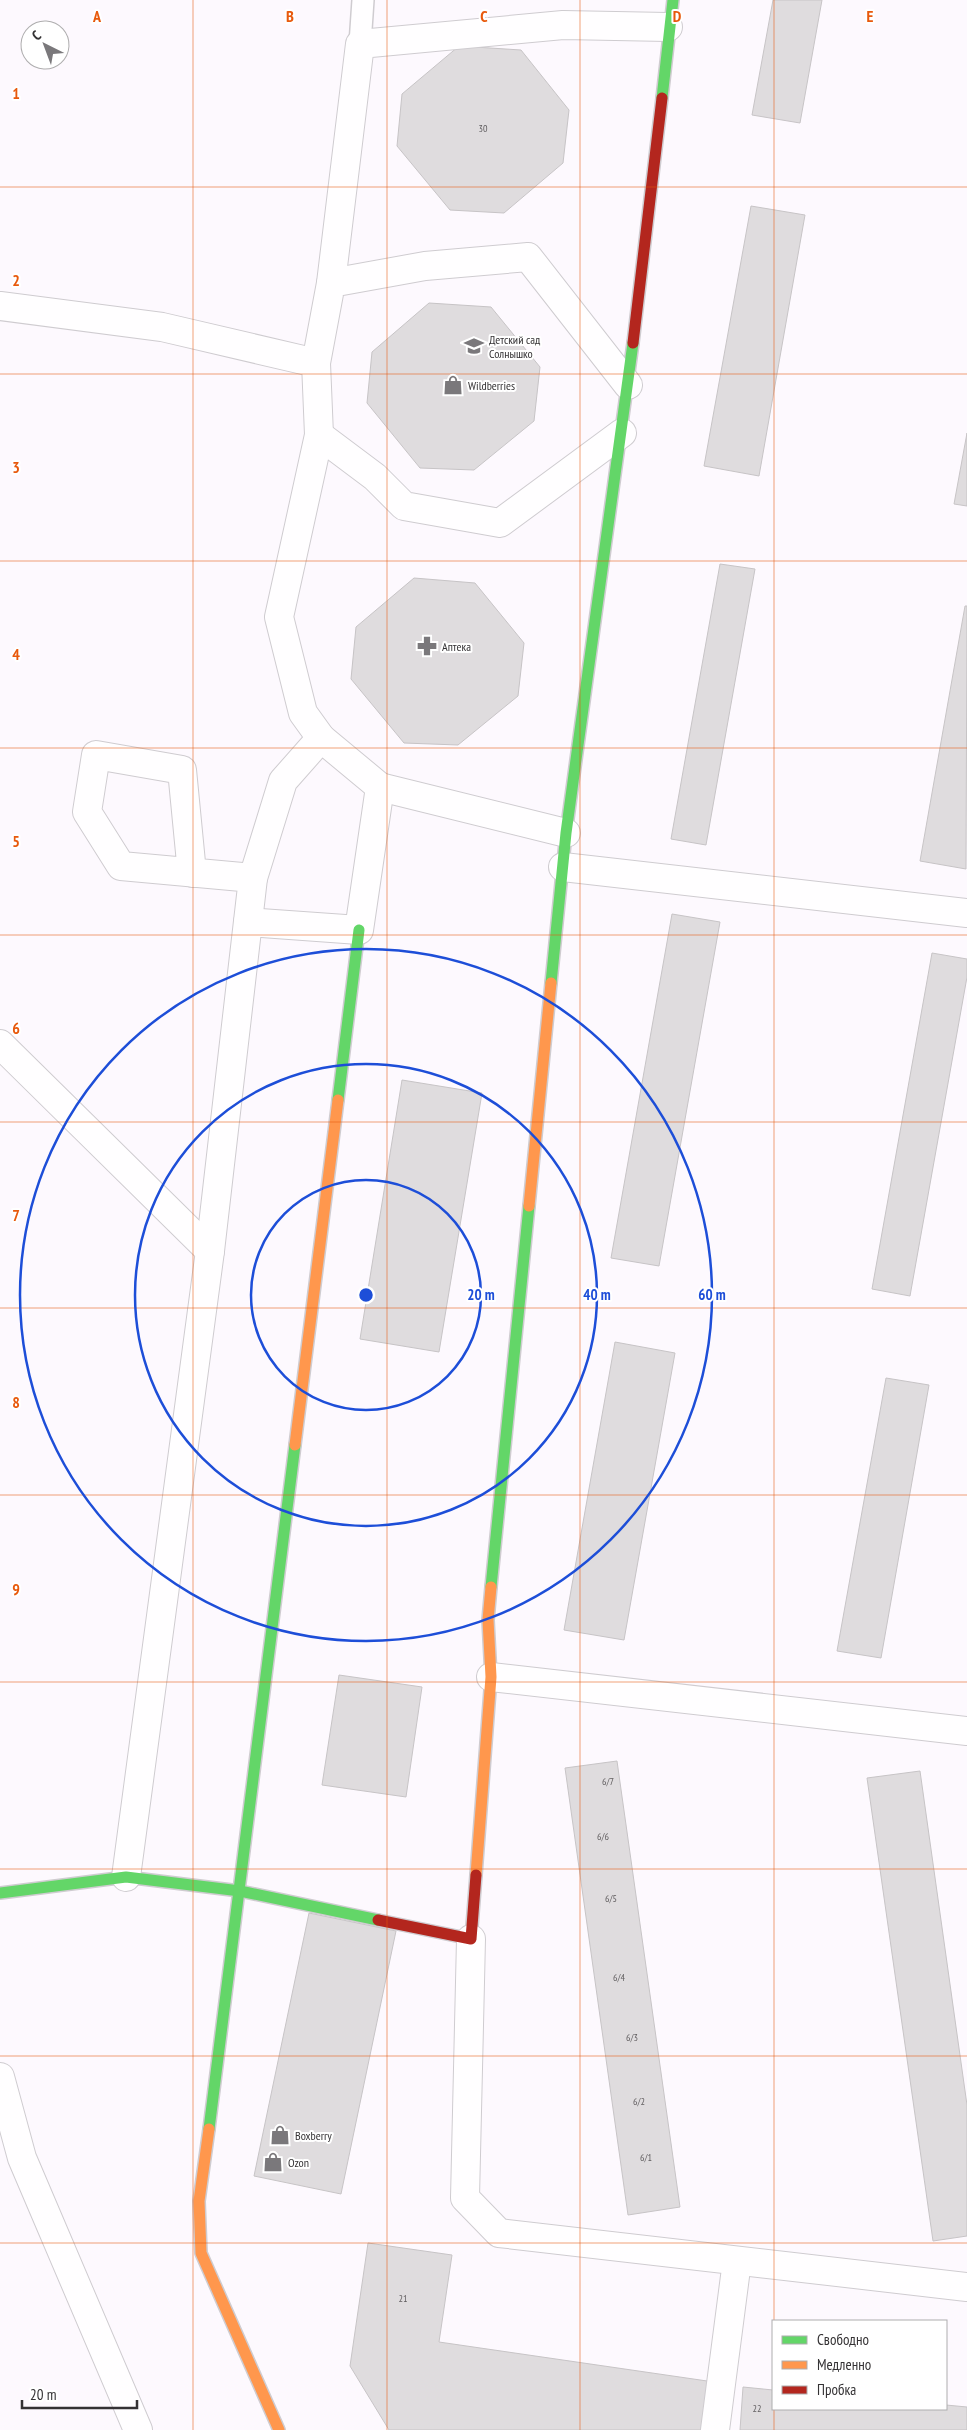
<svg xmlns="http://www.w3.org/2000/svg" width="967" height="2430" viewBox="0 0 967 2430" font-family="'PT Sans Narrow',sans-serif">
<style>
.building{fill:#dfdcde;stroke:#c7c4c6}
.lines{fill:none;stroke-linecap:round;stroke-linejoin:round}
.lane-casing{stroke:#cfccd0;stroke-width:24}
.street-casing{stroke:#cfccd0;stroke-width:30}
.fast-casing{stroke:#cfccd0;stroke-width:14}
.slow-casing{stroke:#cfccd0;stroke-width:14}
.jam-casing{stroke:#cfccd0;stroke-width:14}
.lane{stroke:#fffeff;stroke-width:21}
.street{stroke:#fffeff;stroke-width:28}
.fast{stroke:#63d668;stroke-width:11}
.slow{stroke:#ff974d;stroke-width:11}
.jam{stroke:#b3261e;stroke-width:11}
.grid{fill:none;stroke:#e8590c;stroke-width:1;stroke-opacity:0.55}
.ring{fill:none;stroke:#1d4ed8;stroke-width:2.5}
.labels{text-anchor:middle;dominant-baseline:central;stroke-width:4;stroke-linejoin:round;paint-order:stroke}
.number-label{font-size:10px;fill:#5f5c5e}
.poi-label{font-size:12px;fill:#343234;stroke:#fff;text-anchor:start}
.grid-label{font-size:16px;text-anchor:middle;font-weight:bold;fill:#e8590c;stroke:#fff;stroke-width:4;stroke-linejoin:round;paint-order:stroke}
.centre{fill:#1d4ed8;stroke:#fff;stroke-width:2.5}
.ring-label{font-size:15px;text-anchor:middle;font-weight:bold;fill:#1d4ed8;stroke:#fff;stroke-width:4;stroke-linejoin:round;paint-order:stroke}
</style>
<rect width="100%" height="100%" fill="#fdf9fe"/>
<!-- building -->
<g class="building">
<path d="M773,0H822L800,123L752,115Z"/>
<path d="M459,46L521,50L569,110L563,163L504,213L450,210L397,146L402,94Z"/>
<path d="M751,206L805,215L759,476L704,466Z"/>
<path d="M429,303L491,307L540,367L534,421L474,470L420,468L367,403L372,352Z"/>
<path d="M967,433V506L954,504Z"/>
<path d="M720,564L755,569L706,845L671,839Z"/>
<path d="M414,578L475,583L524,643L518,696L458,745L404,743L351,679L356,627Z"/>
<path d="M965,606H967L966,869L920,861Z"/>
<path d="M672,914L720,922L659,1266L611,1258Z"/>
<path d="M932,953L967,959V977L910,1296L872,1289Z"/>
<path d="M402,1080L482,1093L439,1352L360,1339Z"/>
<path d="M615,1342L675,1353L624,1640L564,1630Z"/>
<path d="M886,1378L929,1385L881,1658L837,1651Z"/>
<path d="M339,1675L422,1687L406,1797L322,1785Z"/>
<path d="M617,1761L680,2207L628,2215L565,1768Z"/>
<path d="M920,1771L967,2105V2236L933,2241L867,1778Z"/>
<path d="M309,1913L396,1931L341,2194L254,2176Z"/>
<path d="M368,2243L452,2255L439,2342L714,2382L706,2430H389L350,2366Z"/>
<path d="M743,2387L773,2390V2409H946V2405L967,2407V2430H740Z"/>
</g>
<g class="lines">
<defs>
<path id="lane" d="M360,44L363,0"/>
<g id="street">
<path d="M331,283L360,44L563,25L668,27"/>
<path d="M0,306L162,327L316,363L319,435L279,617L303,713L321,738"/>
<path d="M316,363L331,283L425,266L528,257L628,385"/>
<path d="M319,435L375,477L404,506L500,523L622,433"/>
<path d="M563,867L967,913"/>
<path d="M253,878L283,781L321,738L380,787"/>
<path d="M248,922L359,930L380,787L566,833"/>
<path d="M0,1044L210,1251"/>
<path d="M491,1677L967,1731"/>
<path d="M126,1877L210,1251L253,878L121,866L87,812L96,755L182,770L192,873"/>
<path d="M471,1939L465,2198L499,2233L967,2287"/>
<path d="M0,2077L22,2158L138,2430"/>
<path d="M715,2430L737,2261"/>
</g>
<g id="fast">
<path d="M662,98L673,0"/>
<path d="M551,983L566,833L633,343"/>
<path d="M338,1100L359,930"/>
<path d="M491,1587L529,1206"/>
<path d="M0,1893L126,1877L240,1891L378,1920"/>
<path d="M209,2129L295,1445"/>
</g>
<g id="slow">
<path d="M529,1206L551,983"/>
<path d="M295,1445L338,1100"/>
<path d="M476,1875L491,1677L488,1620L491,1587"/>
<path d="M209,2129L199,2201L201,2253L279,2430"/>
</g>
<g id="jam">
<path d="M633,343L662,98"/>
<path d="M378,1920L471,1939L476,1875"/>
</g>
</defs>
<!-- lane casing -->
<use href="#lane" class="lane-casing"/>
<!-- street casing -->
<use href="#street" class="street-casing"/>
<!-- fast casing -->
<use href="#fast" class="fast-casing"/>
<!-- slow casing -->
<use href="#slow" class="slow-casing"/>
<!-- jam casing -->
<use href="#jam" class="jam-casing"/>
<!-- lane -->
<use href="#lane" class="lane"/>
<!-- street -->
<use href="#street" class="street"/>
<!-- fast -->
<use href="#fast" class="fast"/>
<!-- slow -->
<use href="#slow" class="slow"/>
<!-- jam -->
<use href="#jam" class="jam"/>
</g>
<!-- grid -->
<path class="grid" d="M193,0V2430M387,0V2430M580,0V2430M774,0V2321M0,187H967M0,374H967M0,561H967M0,748H967M0,935H967M0,1122H967M0,1308H967M0,1495H967M0,1682H967M0,1869H967M0,2056H967M0,2243H967M774,2409V2430"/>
<!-- distance rings -->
<g class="ring">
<circle cx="366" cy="1295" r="115"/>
<circle cx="366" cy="1295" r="231"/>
<circle cx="366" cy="1295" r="346"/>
</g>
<!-- icons -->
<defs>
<symbol id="school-bare" viewBox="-9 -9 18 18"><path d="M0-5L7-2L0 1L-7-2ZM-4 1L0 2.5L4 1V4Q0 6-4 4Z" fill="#7a787b" stroke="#fff" stroke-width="2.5" paint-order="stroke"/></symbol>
<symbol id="shop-bare" viewBox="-9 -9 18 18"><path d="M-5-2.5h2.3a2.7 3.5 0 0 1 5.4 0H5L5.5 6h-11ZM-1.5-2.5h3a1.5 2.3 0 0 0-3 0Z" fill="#7a787b" stroke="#fff" stroke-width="2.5" paint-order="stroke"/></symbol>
<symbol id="pharmacy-bare" viewBox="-9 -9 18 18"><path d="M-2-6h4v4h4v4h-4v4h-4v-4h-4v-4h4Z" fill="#7a787b" stroke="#fff" stroke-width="2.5" paint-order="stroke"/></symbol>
</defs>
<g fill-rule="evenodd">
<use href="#school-bare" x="460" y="332" width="28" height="28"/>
<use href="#shop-bare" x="439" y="371" width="28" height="28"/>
<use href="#pharmacy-bare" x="413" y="632" width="28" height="28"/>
<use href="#shop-bare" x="266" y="2121" width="28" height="28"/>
<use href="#shop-bare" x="259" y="2148" width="28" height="28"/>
</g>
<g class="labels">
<!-- number labels -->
<g class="number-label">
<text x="483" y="128">30</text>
<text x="608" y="1781">6/7</text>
<text x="603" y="1836">6/6</text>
<text x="611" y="1898">6/5</text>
<text x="619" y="1977">6/4</text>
<text x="632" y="2037">6/3</text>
<text x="639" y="2101">6/2</text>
<text x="646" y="2157">6/1</text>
<text x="403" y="2298">21</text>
<text x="757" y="2408">22</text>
</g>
<!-- poi labels -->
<g class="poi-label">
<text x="489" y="339">Детский сад<tspan x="489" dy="14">Солнышко</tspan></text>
<text x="468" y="385">Wildberries</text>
<text x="442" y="646">Аптека</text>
<text x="295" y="2135">Boxberry</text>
<text x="288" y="2162">Ozon</text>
</g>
</g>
<g class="grid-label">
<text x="97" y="22">A</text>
<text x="290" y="22">B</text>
<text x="484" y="22">C</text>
<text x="677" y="22">D</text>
<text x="870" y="22">E</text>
<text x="16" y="99">1</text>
<text x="16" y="286">2</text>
<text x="16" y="473">3</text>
<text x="16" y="660">4</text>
<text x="16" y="847">5</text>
<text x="16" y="1034">6</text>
<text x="16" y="1221">7</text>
<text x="16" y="1408">8</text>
<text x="16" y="1595">9</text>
</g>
<circle cx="366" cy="1295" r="8" class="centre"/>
<g class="ring-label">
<text x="481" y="1300">20 m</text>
<text x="597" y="1300">40 m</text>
<text x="712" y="1300">60 m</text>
</g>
<!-- legend -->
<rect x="772" y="2320" width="175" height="90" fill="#ffffff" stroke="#aeadae"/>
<rect x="782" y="2336" width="25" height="8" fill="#63d668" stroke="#aeadae"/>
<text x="817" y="2345" font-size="15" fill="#343234">Свободно</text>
<rect x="782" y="2361" width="25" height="8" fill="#ff974d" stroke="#aeadae"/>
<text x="817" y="2370" font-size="15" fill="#343234">Медленно</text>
<rect x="782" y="2386" width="25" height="8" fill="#b3261e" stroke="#aeadae"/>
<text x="817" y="2395" font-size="15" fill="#343234">Пробка</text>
<!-- north arrow -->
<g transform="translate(45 45) rotate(318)"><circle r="24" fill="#ffffff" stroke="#aeadae"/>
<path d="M0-4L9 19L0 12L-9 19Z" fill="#7a787b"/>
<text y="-8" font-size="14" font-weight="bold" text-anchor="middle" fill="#343234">С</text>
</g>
<!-- scale -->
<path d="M22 2400v8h115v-8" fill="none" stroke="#343234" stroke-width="2.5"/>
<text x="30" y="2400" font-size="15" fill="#343234" stroke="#ffffff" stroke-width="4" paint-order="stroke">20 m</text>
</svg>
